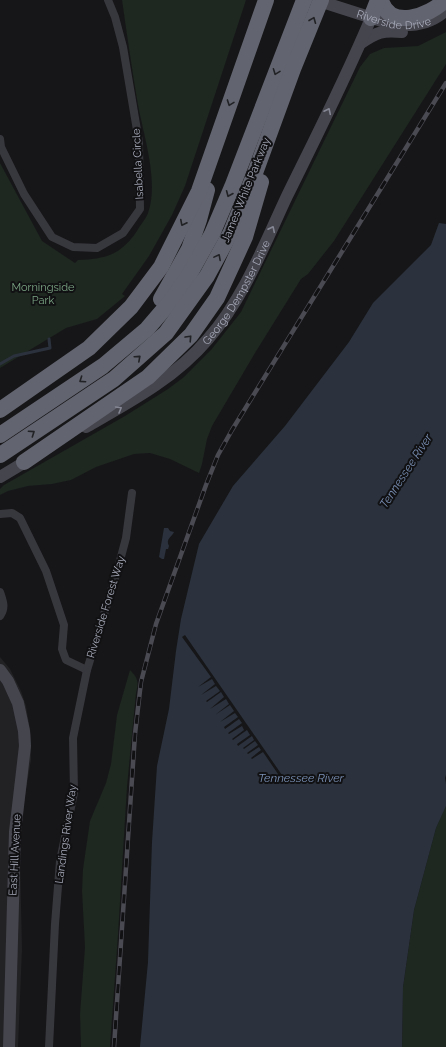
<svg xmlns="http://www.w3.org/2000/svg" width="446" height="1047" viewBox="0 0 446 1047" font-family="Raleway,sans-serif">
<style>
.built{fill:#222225}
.green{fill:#1e2720}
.water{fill:#2b323d}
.pier{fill:#161618}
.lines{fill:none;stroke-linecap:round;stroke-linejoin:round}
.stream{stroke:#2b323d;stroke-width:3}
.street{stroke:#37373e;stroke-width:8}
.secondary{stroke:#45454e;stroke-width:12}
.highway{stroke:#62646f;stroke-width:16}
.rail-casing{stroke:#4a4a53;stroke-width:4.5}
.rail{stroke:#111113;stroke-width:3;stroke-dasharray:9;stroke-linecap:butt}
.oneway{stroke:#212225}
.oneway2{stroke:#858794}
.labels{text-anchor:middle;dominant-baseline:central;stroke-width:4;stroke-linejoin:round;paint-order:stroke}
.street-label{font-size:11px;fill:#a7aab9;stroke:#111113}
.park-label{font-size:11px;fill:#7ca685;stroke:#111113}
.water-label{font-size:12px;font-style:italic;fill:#7b92b7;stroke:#111113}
</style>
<rect width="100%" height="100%" fill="#161618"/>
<!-- built -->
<path class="built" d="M0,657L10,669L21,691L26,706L31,735V760L22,814L20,859L22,949L18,1047H0Z"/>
<!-- green -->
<g class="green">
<path d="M122,0H246L185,186L172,215L149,256L122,294L125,296L97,319L66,328L0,368V163L42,241L75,263L78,260C105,259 121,255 137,231C140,225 146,219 148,213C159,182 144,137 138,105C132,70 127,35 122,0Z"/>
<path d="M446,32V64L334,241L308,274L301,279L255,353L212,426L207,439L202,464L199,473L170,459L150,453L134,454L96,467L71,480L52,484L28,486L8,491L0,495V489L4,485L125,416L168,389L184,377L211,350L241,312L360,67L370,54L384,48L418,46Z"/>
<path d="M130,670C138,678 139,682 136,693L127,787L118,935L110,1047H81L80,1014L85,947L82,891L83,869L90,821L106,783L111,764L117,715Z"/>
<path d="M446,805V1047H402L403,987L414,910L436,828Z"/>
</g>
<!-- water -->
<g class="water">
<path d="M439,223L446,224V775L445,778L446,784V806L436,828L414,910L403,987L402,1047H140L148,962L152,842L157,766L169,709L176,651L181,619L199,544L233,486L285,426L349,342L373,303L431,245Z"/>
<path d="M164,528H168L170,531L174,532C172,537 165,539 169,546L168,549H166L164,559H162L159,557Z"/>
</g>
<!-- pier -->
<path class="pier" d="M185,635L282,775L280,777L263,752L252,759L251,758L261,750L259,747L248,754L247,753L258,745L255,741L244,749L243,748L254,740L252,736L238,746L237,744L250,735L247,730L233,740L232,739L244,730L242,726L229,734L228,733L242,723L239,719L225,729L224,727L238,717L235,713L220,722L234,711L230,705L215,715L229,704L226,699L210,709L224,697L221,692L207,702L206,701L220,691L216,686L201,695L215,684L212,679L198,687L211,677L182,637Z"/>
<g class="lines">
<!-- stream -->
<path class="stream" d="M0,364L14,356L50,348L49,339"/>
<!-- street -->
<g class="street">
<path d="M0,139L1,147L24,194L52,237L73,247L97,248L123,233L140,209L139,142L123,47L115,17L108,0"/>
<path d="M0,514L12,513L20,518L46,571L64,625L62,649L66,660L87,670L118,568L126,538L132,493"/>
<path d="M0,592C3,601 6,608 0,616"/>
<path d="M49,1047L55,924L60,861L74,793L73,738L87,670"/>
</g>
<!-- secondary -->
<g class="secondary">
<path id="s1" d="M316,0L391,24C411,27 431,24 446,10"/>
<path d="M361,43C377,32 383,30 402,32"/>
<path id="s2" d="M86,427C130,402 175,378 208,339C244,298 264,245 287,196C316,137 346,78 371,18"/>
<path d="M0,477L30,459"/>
<path d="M0,670L8,681L18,703L24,731L25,746L15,832L9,1047"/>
</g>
<!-- highway -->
<g class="highway">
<path d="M381,0C389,31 430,16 445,0"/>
<path d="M371,18L378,0"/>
<path d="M161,299L189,249L199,220L207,190"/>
<path d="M0,410L89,348L131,307L161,267L199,191L266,0"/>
<path d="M0,435L103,366L147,329L171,301L189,275L212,234L232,187L304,0"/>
<path d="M0,455L114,379L166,333L207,276L231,232L255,173L293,69L321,0"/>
<path d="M24,462L148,377L191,335L217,298L245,237L261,182"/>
</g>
<defs>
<path id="rail" d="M114,1047L135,734L141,682L156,624L206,485L218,455L232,430L446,83"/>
</defs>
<!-- rail casing -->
<use href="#rail" class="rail-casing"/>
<!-- rail -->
<use href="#rail" class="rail"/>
</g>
<!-- one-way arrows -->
<defs><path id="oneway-chevron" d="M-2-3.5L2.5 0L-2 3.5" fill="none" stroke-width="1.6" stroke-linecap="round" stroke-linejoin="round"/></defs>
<g class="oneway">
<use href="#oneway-chevron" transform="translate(313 20) rotate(-68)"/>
<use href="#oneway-chevron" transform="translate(276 72) rotate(111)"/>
<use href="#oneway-chevron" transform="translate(230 103) rotate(110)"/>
<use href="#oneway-chevron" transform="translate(229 194) rotate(113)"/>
<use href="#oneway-chevron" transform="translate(183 223) rotate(117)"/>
<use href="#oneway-chevron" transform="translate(218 257) rotate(-62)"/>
<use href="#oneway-chevron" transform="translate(189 338) rotate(-47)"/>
<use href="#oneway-chevron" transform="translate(138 358) rotate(-42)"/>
<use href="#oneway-chevron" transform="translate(82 380) rotate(146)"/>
<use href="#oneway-chevron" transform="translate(32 433) rotate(-34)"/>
</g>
<g class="oneway2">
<use href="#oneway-chevron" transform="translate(328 111) rotate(-64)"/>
<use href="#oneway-chevron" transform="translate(272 229) rotate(-64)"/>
<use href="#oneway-chevron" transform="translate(119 409) rotate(-30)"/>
</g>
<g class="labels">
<!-- street labels -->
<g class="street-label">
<text stroke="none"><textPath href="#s1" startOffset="81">Riverside Drive</textPath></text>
<text transform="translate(138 164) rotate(-93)">Isabella Circle</text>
<text transform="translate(246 190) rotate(-68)">James White Parkway</text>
<text stroke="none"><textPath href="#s2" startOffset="206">George Dempster Drive</textPath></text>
<text transform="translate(106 607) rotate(-73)">Riverside Forest Way</text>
<text transform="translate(66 834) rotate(-82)">Landings River Way</text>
<text transform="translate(15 855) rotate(-87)">East Hill Avenue</text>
</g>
<!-- park labels -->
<g class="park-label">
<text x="43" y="287">Morningside<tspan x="43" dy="13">Park</tspan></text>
</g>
<!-- water labels -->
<g class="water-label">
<text transform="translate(406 471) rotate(-57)">Tennessee River</text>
<text x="301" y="778">Tennessee River</text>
</g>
</g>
</svg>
